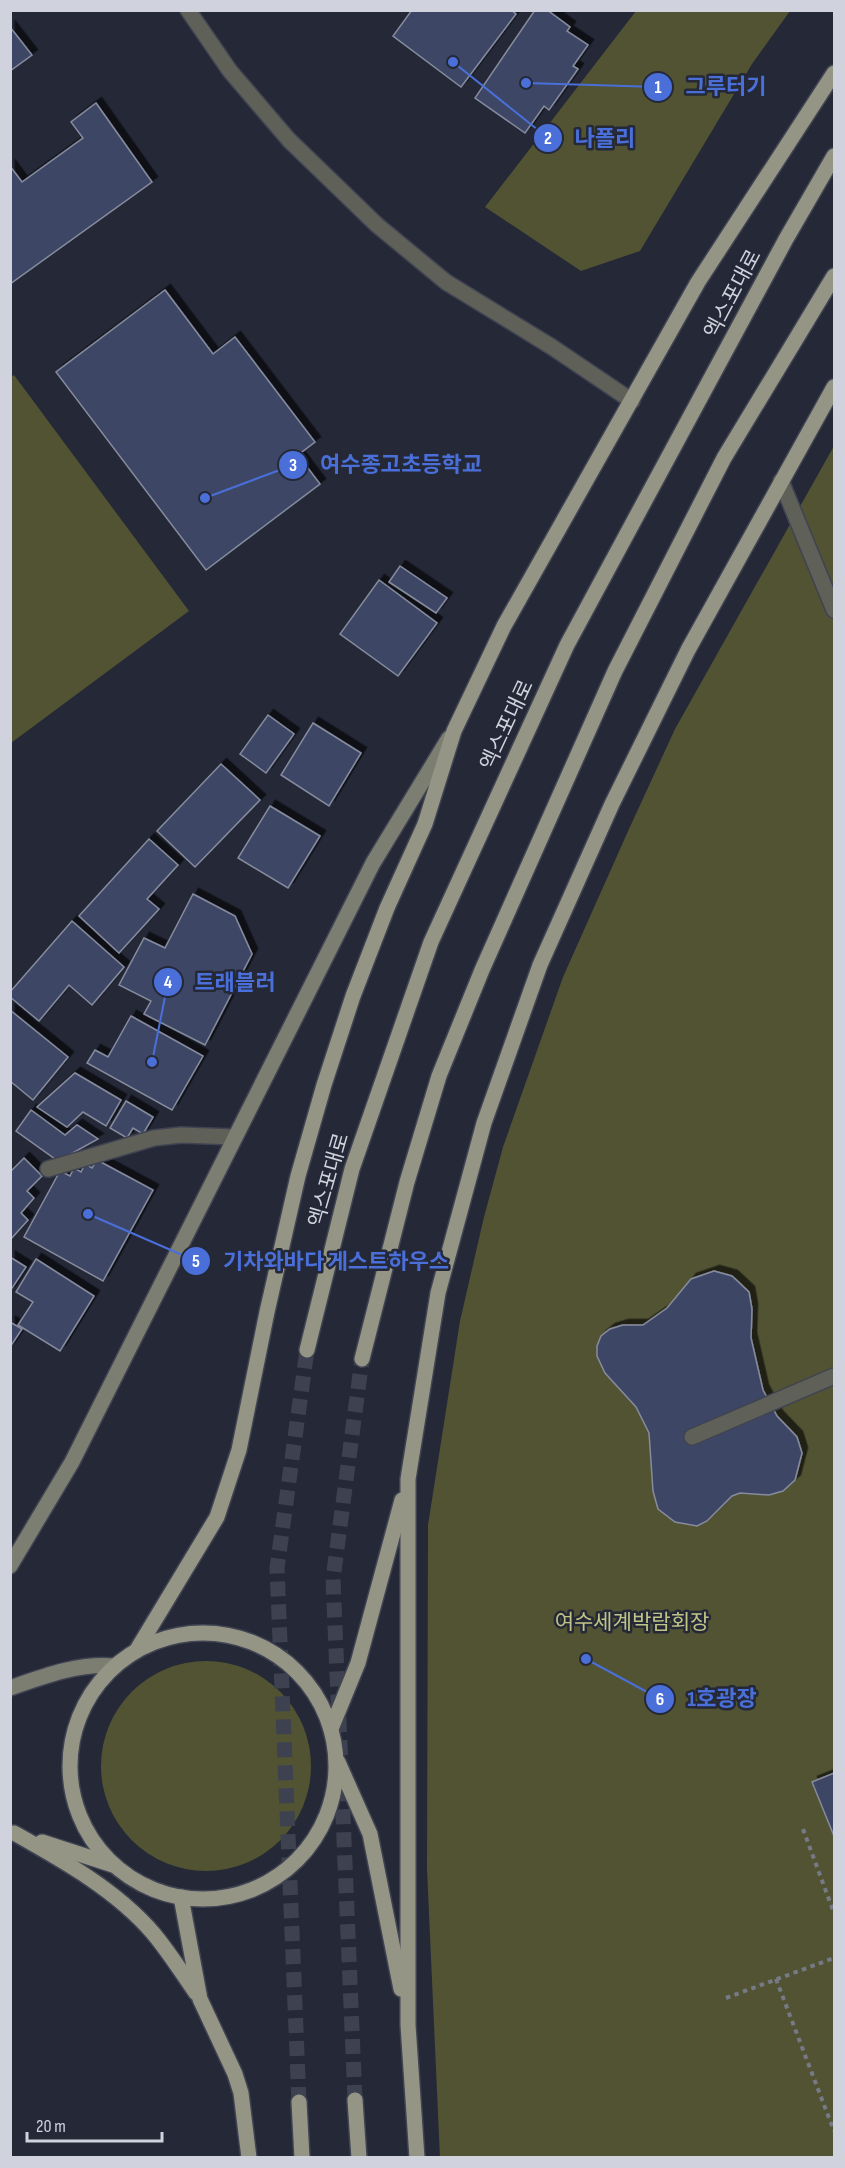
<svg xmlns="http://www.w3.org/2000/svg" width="845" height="2168" viewBox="0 0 845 2168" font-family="'Sofia Sans Condensed','Noto Sans KR',sans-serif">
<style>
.green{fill:#515333}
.building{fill:#3d4665;stroke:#868c9d;stroke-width:1.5;filter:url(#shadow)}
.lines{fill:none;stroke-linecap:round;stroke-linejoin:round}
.primary-tunnel{stroke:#3e4250;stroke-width:15;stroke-dasharray:15 8;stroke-linecap:butt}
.lane-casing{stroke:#404352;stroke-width:18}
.street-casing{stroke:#404352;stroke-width:18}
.secondary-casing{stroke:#404352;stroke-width:18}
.primary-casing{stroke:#404352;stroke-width:18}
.path{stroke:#767986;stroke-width:4;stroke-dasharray:4.5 4.5;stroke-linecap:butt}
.lane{stroke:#5f6058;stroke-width:15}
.street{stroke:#5f6058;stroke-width:15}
.secondary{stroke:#7d7e72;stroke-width:15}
.primary{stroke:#949585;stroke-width:15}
.labels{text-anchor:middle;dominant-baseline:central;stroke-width:5;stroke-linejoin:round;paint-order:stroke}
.street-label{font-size:21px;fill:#d0d3dd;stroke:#242837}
.park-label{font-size:21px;fill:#c0c485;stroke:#242837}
.leader{fill:none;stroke:#4a6fd9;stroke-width:2}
.callout-dot{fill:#4a6fd9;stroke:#242837;stroke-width:2}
.mark-label{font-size:18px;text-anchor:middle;font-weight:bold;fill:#fff}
.callout-label{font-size:22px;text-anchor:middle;font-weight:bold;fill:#4a6fd9;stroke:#242837;stroke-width:5;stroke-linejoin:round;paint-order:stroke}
</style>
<defs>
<filter id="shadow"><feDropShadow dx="5.5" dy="-5.5" stdDeviation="0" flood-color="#0009"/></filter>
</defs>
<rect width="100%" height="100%" fill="#242837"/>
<!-- green -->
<g class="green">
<path d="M636,11H790L752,64L640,251L581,271L485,207Z"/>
<path d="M14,375L189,611L11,743L10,378Z"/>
<path d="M834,446V2157L440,2158L427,1869L428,1525L460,1321L484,1217L503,1147L563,977L629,829L675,729Z"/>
<circle cx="206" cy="1766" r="105"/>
</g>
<!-- building -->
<g class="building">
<path d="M412,10H511L516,14L461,87L393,36Z"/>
<path d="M535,10H547L570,27L567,31L588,45L573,66L578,69L549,110L544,106L525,133L475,98Z"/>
<path d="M10,27L32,55L10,71Z"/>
<path d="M96,103L152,182L10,284V166L22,182L83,138L71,122Z"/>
<path d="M165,290L213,354L235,337L315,442L298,455L320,484L206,570L56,372Z"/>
<path d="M400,566L447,598L436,613L389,582Z"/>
<path d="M379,580L437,623L398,676L340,634Z"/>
<path d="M268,715L294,734L266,773L240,754Z"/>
<path d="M313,723L361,753L329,806L281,775Z"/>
<path d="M221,764L260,800L195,867L157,831Z"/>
<path d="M270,806L320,836L288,888L238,858Z"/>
<path d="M149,839L178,865L147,899L159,909L119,953L79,916Z"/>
<path d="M193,894L235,916L252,954L205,1045L144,1014L151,1001L119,985L144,938L165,948Z"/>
<path d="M72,921L124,967L92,1005L69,985L39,1021L10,997V992Z"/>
<path d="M10,1010L68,1057L33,1100L10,1081Z"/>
<path d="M131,1016L203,1056L172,1110L87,1063L95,1050L108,1057Z"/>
<path d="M75,1073L121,1100L106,1126L83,1112L67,1127L37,1107Z"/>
<path d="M126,1101L153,1117L143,1134L133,1128L127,1138L110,1128Z"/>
<path d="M31,1110L65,1135L77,1125L98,1139L58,1161L16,1131Z"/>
<path d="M24,1158L42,1176L27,1191L34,1198L21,1213L28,1220L10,1240V1172Z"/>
<path d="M97,1160L153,1190L103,1281L24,1237L60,1171L70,1176L74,1168L81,1172L85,1164L92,1168Z"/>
<path d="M10,1257L26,1267L10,1291Z"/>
<path d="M36,1259L94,1296L60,1351L18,1325L33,1302L16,1292Z"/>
<path d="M714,1271L732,1276L749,1292L752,1309L751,1338L763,1390L777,1416L797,1437L802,1453L795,1480L783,1491L769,1495L740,1493L732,1496L707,1521L697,1526L675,1522L658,1509L653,1491L649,1433L636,1407L605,1373L597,1356V1346L601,1336L610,1329L623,1325H643L667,1308L691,1279Z"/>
<path d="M10,1322L22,1329L10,1347Z"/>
<path d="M834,1773V1836L812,1782Z"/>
</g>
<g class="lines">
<!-- primary-tunnel -->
<g class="primary-tunnel">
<path d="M355,2100L333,1579L362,1359"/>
<path d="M299,2102L277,1568L307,1350"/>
</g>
<defs>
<g id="lane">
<path d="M781,481L834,610"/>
<path d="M48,1169L154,1138L181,1135L235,1137"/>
</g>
<g id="street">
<path d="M188,10L230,71L289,140L377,225L446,282L552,347L632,401"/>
<path d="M692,1437L834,1376"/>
</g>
<g id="secondary">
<path d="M10,1566L72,1462L373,863L449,738"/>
<path d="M10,1688C44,1676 78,1663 114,1666"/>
</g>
<g id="primary">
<path d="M307,1350L352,1169L431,942L567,645L786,239L834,156"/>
<path d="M362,1359L407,1182L439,1076L482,970L615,671L724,458L834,276"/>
<circle cx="203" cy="1766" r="133"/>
<path d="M138,1648L217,1517L239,1450L267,1312L298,1176L324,1085L353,996L387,908L425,824L454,731L504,626L698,282L834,73"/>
<path d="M331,1729L358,1663L402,1500"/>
<path d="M338,1762L370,1834L401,1989"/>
<path d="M14,1833C62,1860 116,1890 153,1933C169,1952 182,1973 196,1993"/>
<path d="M42,1842L113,1865"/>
<path d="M181,1897L200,1999L235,2074L241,2093L249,2158"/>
<path d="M355,2100L359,2158"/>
<path d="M299,2102L302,2158"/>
<path d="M417,2158L408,2025V1479L438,1293L484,1123L540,965L612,804L688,650L834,387"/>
</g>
</defs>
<!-- lane casing -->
<use href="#lane" class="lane-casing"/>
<!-- street casing -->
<use href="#street" class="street-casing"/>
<!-- secondary casing -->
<use href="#secondary" class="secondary-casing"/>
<!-- primary casing -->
<use href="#primary" class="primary-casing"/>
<!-- path -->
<g class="path">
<path d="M803,1829L834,1913"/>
<path d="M776,1979L834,2131"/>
<path d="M726,1998L834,1958"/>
</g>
<!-- lane -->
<use href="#lane" class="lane"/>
<!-- street -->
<use href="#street" class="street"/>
<!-- secondary -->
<use href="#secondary" class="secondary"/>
<!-- primary -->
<use href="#primary" class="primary"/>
</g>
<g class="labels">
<!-- street labels -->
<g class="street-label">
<text transform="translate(733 294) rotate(-62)">엑스포대로</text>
<text transform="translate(507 725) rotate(-65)">엑스포대로</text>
<text transform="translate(329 1180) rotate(-74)">엑스포대로</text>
</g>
<!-- park labels -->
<g class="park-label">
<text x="632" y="1622">여수세계박람회장</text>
</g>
</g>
<!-- callouts -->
<path class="leader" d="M526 83L658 87M453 62L548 138M205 498L293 465M152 1062L168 982M88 1214L196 1261M586 1659L660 1699"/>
<g class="callout-dot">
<circle cx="526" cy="83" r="6"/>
<circle cx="453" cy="62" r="6"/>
<circle cx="205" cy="498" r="6"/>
<circle cx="152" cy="1062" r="6"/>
<circle cx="88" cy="1214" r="6"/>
<circle cx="586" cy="1659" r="6"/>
<circle cx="658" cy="87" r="15"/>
<circle cx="548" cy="138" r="15"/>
<circle cx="293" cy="465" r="15"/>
<circle cx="168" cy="982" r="15"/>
<circle cx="196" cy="1261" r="15"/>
<circle cx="660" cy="1699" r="15"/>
</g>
<g class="mark-label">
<text x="658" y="93">1</text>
<text x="548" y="144">2</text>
<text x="293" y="471">3</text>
<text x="168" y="988">4</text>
<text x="196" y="1267">5</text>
<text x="660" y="1705">6</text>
</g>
<g class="callout-label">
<text x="726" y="94">그루터기</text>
<text x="605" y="146">나폴리</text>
<text x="401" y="472">여수종고초등학교</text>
<text x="235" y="990">트래블러</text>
<text x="336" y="1269">기차와바다 게스트하우스</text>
<text x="722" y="1706">1호광장</text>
</g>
<!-- border -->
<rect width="845" height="2168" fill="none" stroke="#d0d3dd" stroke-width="24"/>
<!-- scale -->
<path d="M27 2132v9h135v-9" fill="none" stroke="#d0d3dd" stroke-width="3"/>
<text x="36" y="2132" font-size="18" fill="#d0d3dd" stroke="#242837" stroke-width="4.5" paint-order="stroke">20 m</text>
</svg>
